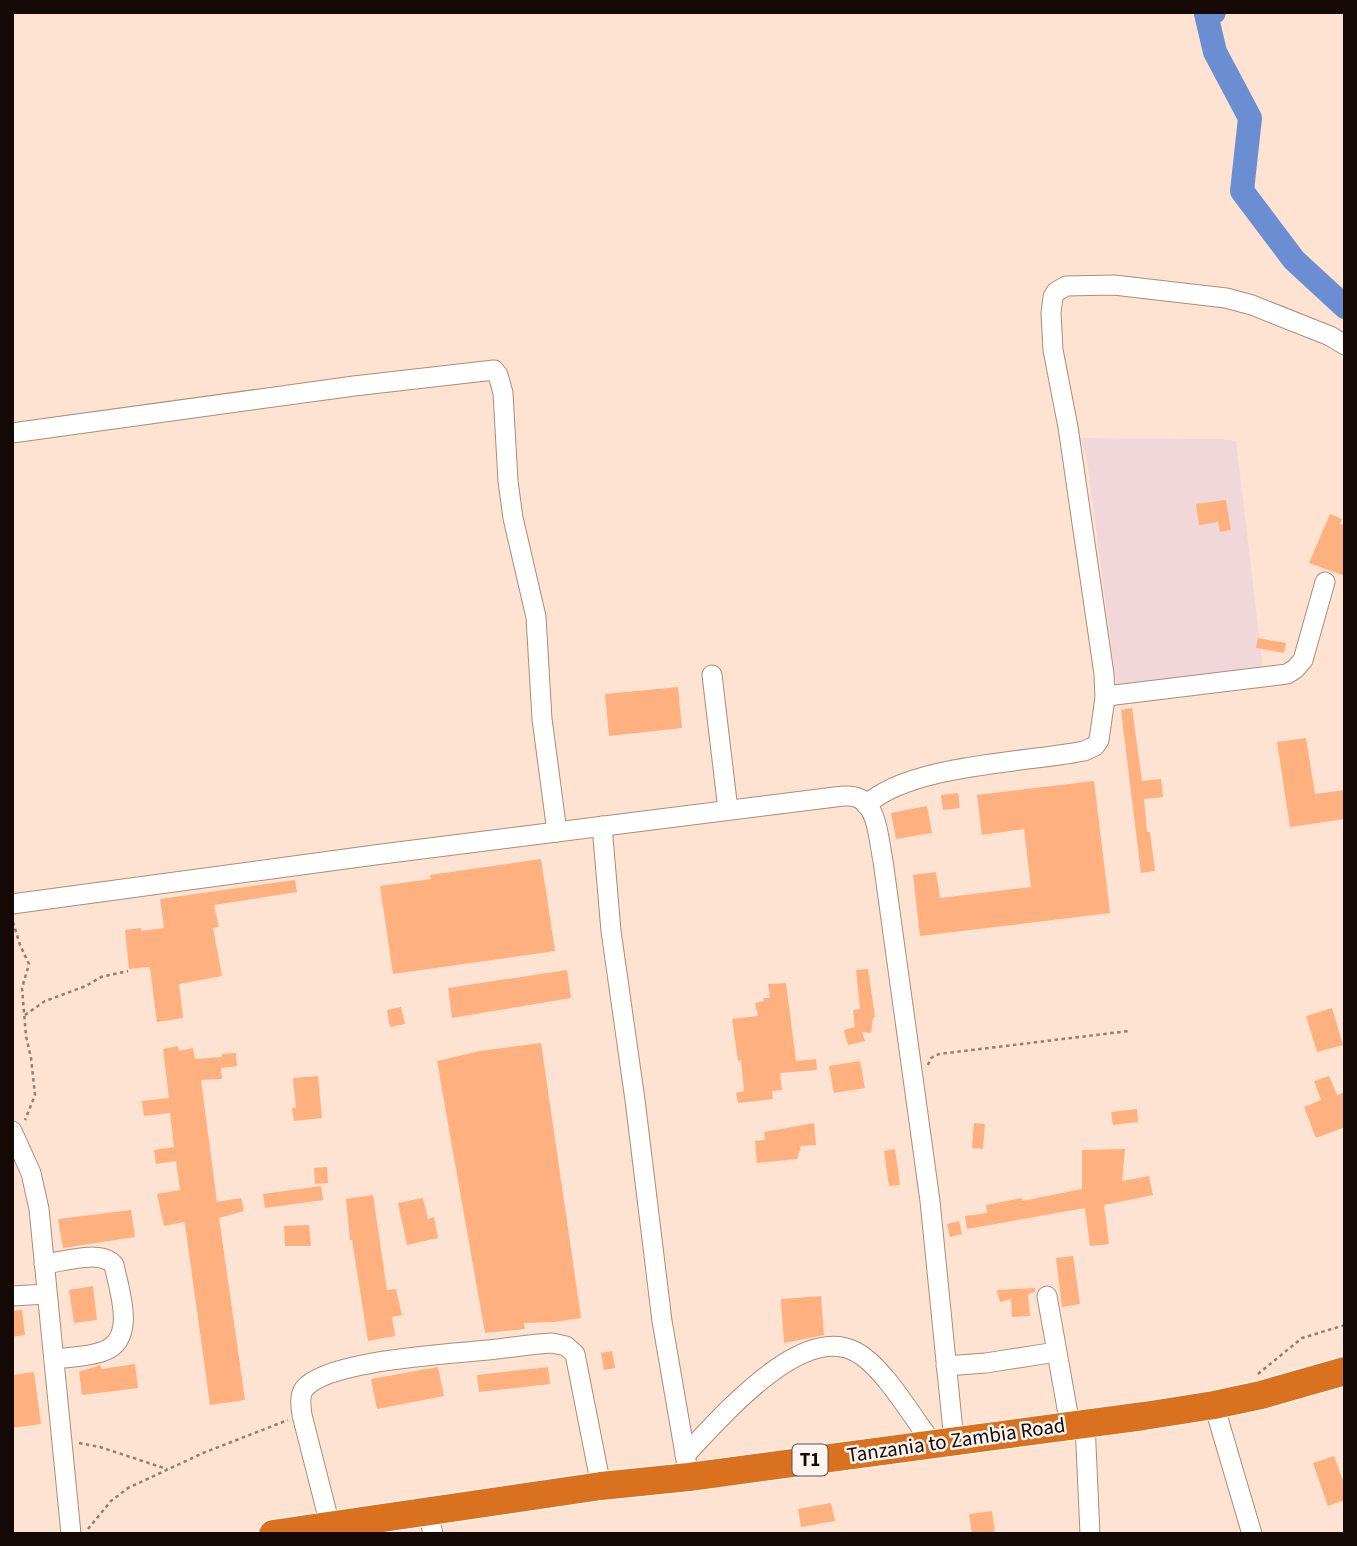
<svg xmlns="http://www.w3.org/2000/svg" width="1357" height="1546" viewBox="0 0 1357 1546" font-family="'Source Sans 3',sans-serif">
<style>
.education{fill:#f2d7da}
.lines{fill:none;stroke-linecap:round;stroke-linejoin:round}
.river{stroke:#6b8dd2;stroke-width:24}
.building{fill:#feb17f}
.minor-casing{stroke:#ab8c79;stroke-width:21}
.highway-casing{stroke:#fff;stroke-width:30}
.path{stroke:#927e73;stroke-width:2.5;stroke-dasharray:3.5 3.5;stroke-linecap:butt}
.minor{stroke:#fff;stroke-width:19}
.highway{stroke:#d9711f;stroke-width:28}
.labels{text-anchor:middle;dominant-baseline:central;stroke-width:5;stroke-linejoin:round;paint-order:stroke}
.shield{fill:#fbf4f0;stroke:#59504b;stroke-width:2}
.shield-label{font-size:19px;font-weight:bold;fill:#140904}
.street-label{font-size:21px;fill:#140904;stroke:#fbf4f0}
</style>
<rect width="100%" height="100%" fill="#fee3d2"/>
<!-- education -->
<path class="education" d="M1080,438L1221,439L1236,441L1263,668L1117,690L1087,460Z"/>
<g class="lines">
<!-- river -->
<path class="river" d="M1214,12L1206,14L1215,52L1250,118L1242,191L1294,260L1345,307"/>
</g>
<!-- building -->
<g class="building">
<path d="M1226,500L1231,530L1220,532L1218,522L1199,525L1196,504Z"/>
<path d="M1330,514L1342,519L1340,524L1345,525V576L1309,563Z"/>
<path d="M1258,638L1286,643L1284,653L1256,648Z"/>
<path d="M678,687L682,728L609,736L605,694Z"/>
<path d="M1132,708L1142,781L1161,779L1163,797L1144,799L1147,832H1150L1155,871L1141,873L1121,710Z"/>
<path d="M1306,738L1315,794L1345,790V819L1290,827L1277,742Z"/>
<path d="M1094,781L1110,913L920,936L913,875L936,872L940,898L1031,887L1024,829L982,835L977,795Z"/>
<path d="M958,793L960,808L943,810L941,795Z"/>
<path d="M927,806L932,833L896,839L891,813Z"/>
<path d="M541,859L555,951L393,974L380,886L431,879L430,875Z"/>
<path d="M295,880L297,892L214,905L219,927L213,928L222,976L179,984L183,1018L157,1022L150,969L149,967L129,969L125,930L141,928V931L164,928L160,899Z"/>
<path d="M868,969L875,1017L873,1018L871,1033L862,1032L865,1041L848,1045L844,1030L855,1027L853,1010L860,1009L856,970Z"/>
<path d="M567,970L571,998L452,1018L448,988Z"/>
<path d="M786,983L796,1061L816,1059L817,1070L780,1073L782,1090L772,1091L773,1099L738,1103L736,1093L744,1091L741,1060L738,1061L732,1019L758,1016L755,1003L764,1001L763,998H770L768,984Z"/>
<path d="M401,1007L405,1024L390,1027L387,1010Z"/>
<path d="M1332,1008L1343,1045L1317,1052L1306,1016Z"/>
<path d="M541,1043L581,1318L554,1322L524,1323L525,1329L485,1333L437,1061L480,1051Z"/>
<path d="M178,1046L179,1051L193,1048L195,1059L222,1057V1054L236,1053L237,1066L221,1068L222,1079L201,1080L217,1202L241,1198L244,1211L219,1218L245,1400L210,1405L185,1224L184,1222L164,1226L157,1194L180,1190L176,1161L156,1164L154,1150L174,1147L170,1113L144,1116L142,1101L169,1098L163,1049Z"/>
<path d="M860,1061L865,1088L834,1093L829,1066Z"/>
<path d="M318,1076L322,1118L294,1121L292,1108H296L293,1078Z"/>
<path d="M1329,1076L1337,1095L1345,1092V1127L1316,1138L1304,1107L1321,1100L1314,1081Z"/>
<path d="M1137,1109L1138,1122L1113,1125L1111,1112Z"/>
<path d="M814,1123L816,1145L801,1146L797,1159L757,1163L755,1141L765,1140L764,1132Z"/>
<path d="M974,1123L985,1124L983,1149L972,1148Z"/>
<path d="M895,1149L900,1185L889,1186L884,1151Z"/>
<path d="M1125,1149L1122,1181L1149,1176L1153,1195L1104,1205L1109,1244L1090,1246L1085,1208L967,1229L965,1216L987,1213L986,1205L1022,1198V1201L1082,1189V1150Z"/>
<path d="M327,1167L328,1183L315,1184L314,1168Z"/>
<path d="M321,1186L323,1200L265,1208L263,1194Z"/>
<path d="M373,1195L387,1290L396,1289L402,1315L392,1317L395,1336L368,1341L352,1240H350L346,1199Z"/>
<path d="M423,1198L428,1219L434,1217L438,1238L407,1245L398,1203Z"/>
<path d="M131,1210L135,1237L63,1248L58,1219Z"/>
<path d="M959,1221L962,1234L950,1237L947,1224Z"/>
<path d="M309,1225L311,1246H285L284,1226Z"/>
<path d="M1073,1256L1080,1304L1062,1307L1056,1258Z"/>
<path d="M93,1286L97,1320L74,1323L69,1290Z"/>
<path d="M1035,1288V1292L1028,1294L1030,1316L1012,1317L1011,1299L1000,1302L997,1290Z"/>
<path d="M821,1296L824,1335L784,1343L781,1299Z"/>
<path d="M22,1310L25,1335L12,1337V1311Z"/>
<path d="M612,1351L615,1368L604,1370L601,1353Z"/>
<path d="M135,1364L138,1388L82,1395L79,1372L100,1365L102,1369Z"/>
<path d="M438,1367L444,1396L377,1409L371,1379Z"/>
<path d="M548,1367L550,1384L479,1392L477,1375Z"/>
<path d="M34,1372L41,1424L12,1428V1375Z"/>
<path d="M1334,1456L1345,1486V1500L1328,1506L1313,1463Z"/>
<path d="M831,1503L835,1521L801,1527L798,1509Z"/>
<path d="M992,1511L995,1534H972L969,1514Z"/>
</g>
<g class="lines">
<defs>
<g id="minor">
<path d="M12,433L354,386L494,370L498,375L503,393L508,481L513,518L536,617L542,719L557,832"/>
<path d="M712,675L728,810"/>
<path d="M1105,698L1115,695L1287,674L1295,669L1303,660L1325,582"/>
<path d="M866,805C911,764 1024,763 1084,751L1095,746L1099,740L1105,698L1104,674L1068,427L1053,350L1051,313L1053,297L1056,292L1066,286L1114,285L1226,298L1252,305L1330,336L1345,345"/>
<path d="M602,826L611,931L635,1100L662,1321L689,1477"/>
<path d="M12,904L382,854L835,797C842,796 851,795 858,798C878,805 879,843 883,861L930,1201L954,1441"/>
<path d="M12,1131L31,1173L39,1209L71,1534"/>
<path d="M44,1264C63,1262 100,1249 114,1265C119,1290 137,1339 104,1351C89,1357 70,1357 54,1359"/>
<path d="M12,1296L47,1294"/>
<path d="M1047,1296L1070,1425"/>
<path d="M946,1366L986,1363L1056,1352"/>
<path d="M1214,1405L1252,1534"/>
<path d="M1085,1423L1090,1534"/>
<path d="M685,1455C719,1420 799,1324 854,1351C882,1364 913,1418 933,1444"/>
<path d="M428,1512L433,1534"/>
<path d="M330,1525L302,1415C301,1407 299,1396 304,1389C326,1360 451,1354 488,1350C509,1348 531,1344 552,1343L566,1346L575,1354L601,1486"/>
</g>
<path id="highway" d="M273,1534L601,1486L689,1477L1144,1416L1214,1405L1261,1395L1345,1371"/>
</defs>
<!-- minor casing -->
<use href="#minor" class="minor-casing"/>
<!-- highway casing -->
<use href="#highway" class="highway-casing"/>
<!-- path -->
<g class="path">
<path d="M13,922L20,945L29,964L22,988L26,1036L31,1058L35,1095L25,1120"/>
<path d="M25,1015L45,1001L86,986L101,977L128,971"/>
<path d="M928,1065L931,1058L939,1054L1129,1031"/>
<path d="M1258,1374L1302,1338L1345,1325"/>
<path d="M79,1443L100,1447L167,1469"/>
<path d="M88,1529L111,1501L128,1488L203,1453L288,1420"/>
</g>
<!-- minor -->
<use href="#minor" class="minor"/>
<!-- highway -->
<use href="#highway" class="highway"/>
</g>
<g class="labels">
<!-- shield labels -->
<rect class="shield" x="792.5" y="1444.5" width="35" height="31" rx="5"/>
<g class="shield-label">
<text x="810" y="1460">T1</text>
</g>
<!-- street labels -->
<g class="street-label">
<text transform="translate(956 1440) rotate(-8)">Tanzania to Zambia Road</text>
</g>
</g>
<!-- border -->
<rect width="1357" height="1546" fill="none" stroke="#140904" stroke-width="28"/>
</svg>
